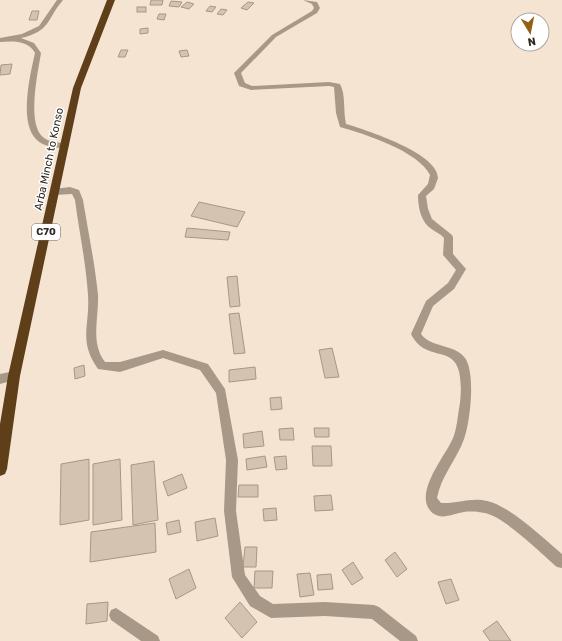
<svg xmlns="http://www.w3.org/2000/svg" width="562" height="641" viewBox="0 0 562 641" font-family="Rubik,sans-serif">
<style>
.building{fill:#d5c3b2;stroke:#a89786}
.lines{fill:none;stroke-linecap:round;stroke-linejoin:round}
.street{fill:#a89887;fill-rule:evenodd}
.highway{fill:#5e3f1a;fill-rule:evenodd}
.labels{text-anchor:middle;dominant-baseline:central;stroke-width:3;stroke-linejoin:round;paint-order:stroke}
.shield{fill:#fff;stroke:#6e6964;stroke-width:1}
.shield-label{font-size:10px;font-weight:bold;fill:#302922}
.street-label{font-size:11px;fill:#302922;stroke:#fff}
</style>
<rect width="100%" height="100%" fill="#f6e4d2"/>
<!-- building -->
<g class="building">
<path d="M151,0H163L162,5H150Z"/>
<path d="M171,1L182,2L179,7L169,6Z"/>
<path d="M187,2L194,4L189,9L181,7Z"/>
<path d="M248,2L254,3L247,10L241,8Z"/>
<path d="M210,6L216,7L212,12L206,11Z"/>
<rect x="137" y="7" width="9" height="5"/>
<path d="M221,9L227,10L223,15L217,14Z"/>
<path d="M32,11H39L37,20H29Z"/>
<path d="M159,14H166L164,20L157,19Z"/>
<path d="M148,28V33L140,34V29Z"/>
<path d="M121,50H128L125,57H118Z"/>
<path d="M187,50L189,56L181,57L179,51Z"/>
<path d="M12,64L10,74L0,75L1,65Z"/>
<path d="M199,202L245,212L237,227L191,216Z"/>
<path d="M187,228L230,232L228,240L185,237Z"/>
<path d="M237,276L240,306L230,307L227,277Z"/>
<path d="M239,313L245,353L234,354L229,314Z"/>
<path d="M332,348L339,377L325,378L319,350Z"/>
<path d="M84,365L85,376L75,379L74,368Z"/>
<path d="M255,367L256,379L229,382V370Z"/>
<path d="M281,397L282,409L271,410L270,398Z"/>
<path d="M293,428L294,440H280L279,429Z"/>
<path d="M314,428H329V437H315Z"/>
<path d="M262,431L264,446L244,448L243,434Z"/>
<path d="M312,446H331L332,466H313Z"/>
<path d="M265,456L267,467L247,470L246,459Z"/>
<path d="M286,456L287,469L276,470L274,457Z"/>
<path d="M89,459V520L60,525L61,464Z"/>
<path d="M120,459L122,520L93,525V464Z"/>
<path d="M154,461L158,520L133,525L131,465Z"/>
<path d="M182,474L187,488L168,496L163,482Z"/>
<path d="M239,485H258V497H238Z"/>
<path d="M331,495L333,510L315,511L314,496Z"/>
<path d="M276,508L277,520L264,521L263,509Z"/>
<path d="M215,518L218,536L197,541L195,522Z"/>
<path d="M179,520L181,532L168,535L166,523Z"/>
<path d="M155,523L156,552L90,562L91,532Z"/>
<path d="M245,547H257L256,567H243Z"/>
<path d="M395,552L407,569L397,577L385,560Z"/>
<path d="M353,562L363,578L352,585L342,570Z"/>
<path d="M189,569L196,588L176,599L169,579Z"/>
<path d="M255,571H273L272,588H254Z"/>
<path d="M310,573L314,595L300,597L297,574Z"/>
<path d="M331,574L333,589L318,590L317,575Z"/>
<path d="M451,579L459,600L446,604L438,582Z"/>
<path d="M108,602L107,621L86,624L87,604Z"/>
<path d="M240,602L257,622L242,638L225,618Z"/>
<path d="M497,621L511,641H490L483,631Z"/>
</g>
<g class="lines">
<!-- street -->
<g class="street">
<path d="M57,0H63C46,20 51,31 21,38L34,43L41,53C38,72 26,125 44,138C50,143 60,142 68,144L69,146L65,149C56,147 45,147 38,141C18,125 30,75 35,53C28,40 13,41 0,42V38L22,34L39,26Z"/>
<path d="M303,0L317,2L320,8L317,13L276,37L241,73L245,83L252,86L329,82L340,84C346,95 343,111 346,124C366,130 438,153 438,178L434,189L426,196L428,209L432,219L452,235L453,237V254L466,269L454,289L433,306L421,334C431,348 455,344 465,358C476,373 470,423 464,439C457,459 441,476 437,498L441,503C457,504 471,497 487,501C510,506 543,538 562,554V568L557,567C541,553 506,519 488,514C482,512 470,511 464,512C455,513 443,520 434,514C410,497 445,457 453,438C457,429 458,413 460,403C467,332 429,370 411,334L426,301L448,283L456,270L443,255L444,238C441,234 437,233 433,230C421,223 418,208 418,195L428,184L430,175C418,151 365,134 340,127L336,113L334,87L329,86L251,90L239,86L234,73L272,35L312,11L314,8L312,4Z"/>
<path d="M70,187L79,190L83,200C88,231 95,264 98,295C99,318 90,342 105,362H120L163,350L208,364L225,389L238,460L236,511L245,575L260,596L273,604L325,602L374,605L379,607L416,636L418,641H400L372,619L325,616L271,618L250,606L232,577L224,511L226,460L216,393L200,370L163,358L120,372L98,369C78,341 90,326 88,295C86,263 79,231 75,200L72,194L54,195L50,192L54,189Z"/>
<path d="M14,371L18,373L19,376L18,379L0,384V374Z"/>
<path d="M116,608L158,636L160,641H141L111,620L109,615L111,610Z"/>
</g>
<!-- highway -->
<path class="highway" d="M107,0H115L81,88L20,376L7,469L5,474L0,476V424L8,376L73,88Z"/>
</g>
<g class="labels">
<!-- shield labels -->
<rect class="shield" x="32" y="224" width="28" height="16" rx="3"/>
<g class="shield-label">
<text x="46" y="232">C70</text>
</g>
<!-- street labels -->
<g class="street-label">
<text transform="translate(49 159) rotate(-78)">Arba Minch to Konso</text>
</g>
</g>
<!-- north arrow -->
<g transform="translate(530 32) rotate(170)"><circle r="19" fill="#ffffff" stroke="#aca9a7"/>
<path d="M0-3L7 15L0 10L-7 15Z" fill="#965f18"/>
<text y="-6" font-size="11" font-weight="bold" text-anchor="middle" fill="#302922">N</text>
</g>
</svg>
